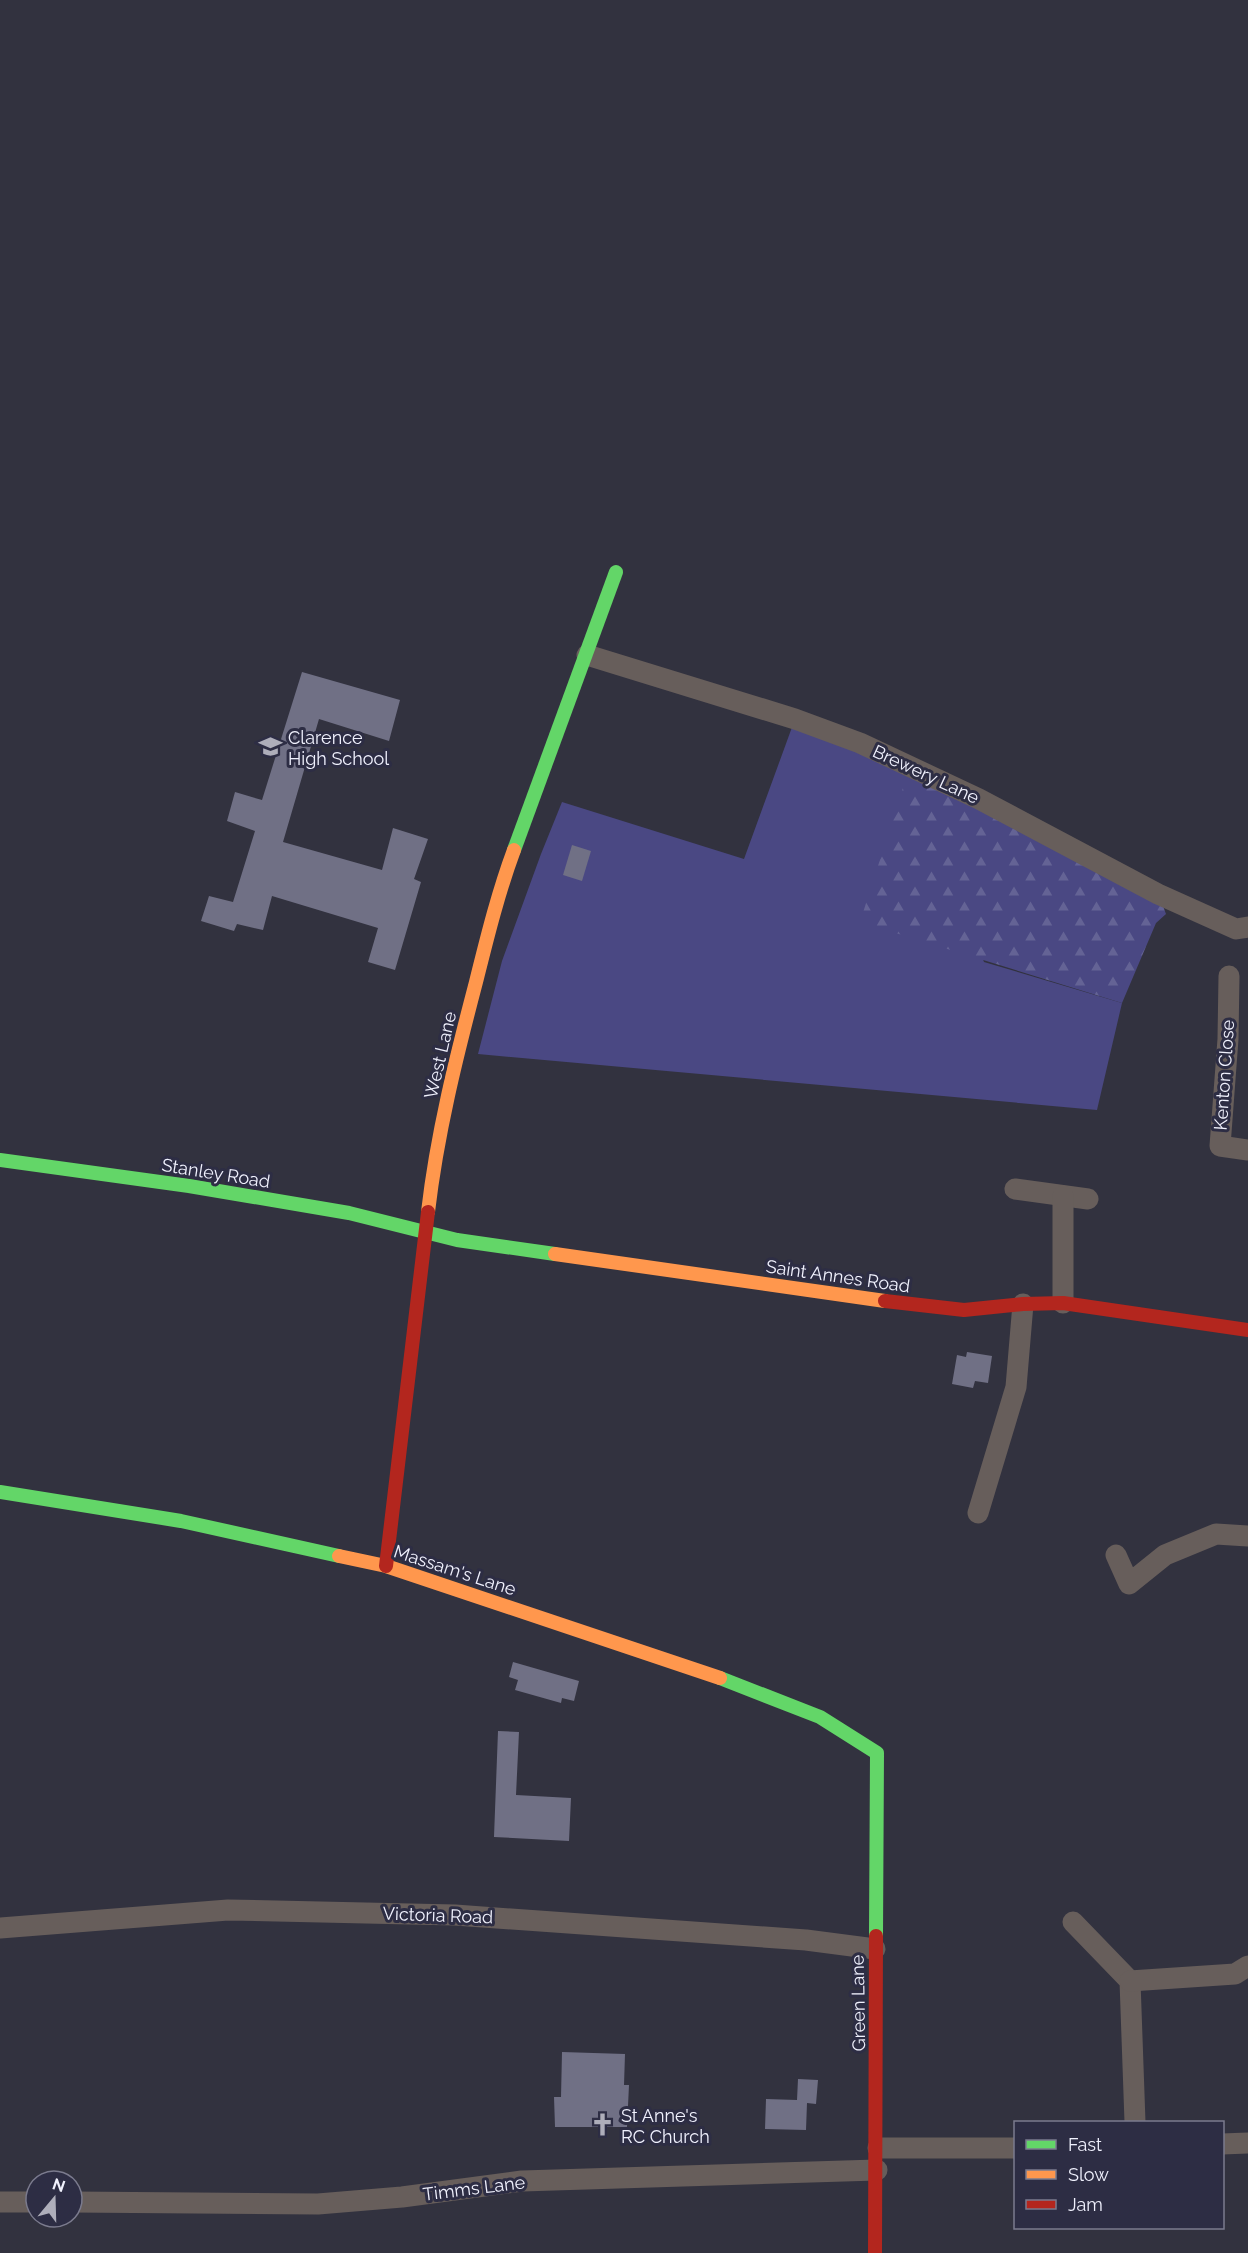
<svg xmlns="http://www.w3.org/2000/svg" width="1248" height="2253" viewBox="0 0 1248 2253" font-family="Raleway,sans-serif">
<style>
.green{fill:#4a4883}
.forest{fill:url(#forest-firs)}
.building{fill:#707085}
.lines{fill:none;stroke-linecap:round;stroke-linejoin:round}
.street{stroke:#675e5b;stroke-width:21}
.fast{stroke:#63d668;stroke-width:14}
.slow{stroke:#ff974d;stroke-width:14}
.jam{stroke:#b3261e;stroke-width:14}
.labels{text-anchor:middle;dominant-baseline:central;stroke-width:6;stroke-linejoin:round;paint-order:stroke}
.poi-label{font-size:18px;fill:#f0f1fd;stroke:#2d2d44;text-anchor:start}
.street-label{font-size:18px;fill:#f0f1fd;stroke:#2d2d44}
</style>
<defs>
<pattern id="forest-firs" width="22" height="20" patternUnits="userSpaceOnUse" patternTransform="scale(1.5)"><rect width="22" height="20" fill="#4a4883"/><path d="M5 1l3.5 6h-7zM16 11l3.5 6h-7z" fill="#646395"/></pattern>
</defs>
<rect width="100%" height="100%" fill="#32323f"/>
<!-- green -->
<path class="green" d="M795,719L910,766L984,962L1122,1003L1097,1110L478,1054L502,961L541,854L562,802L744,859Z"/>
<!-- forest -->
<path class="forest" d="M910,766L1158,893L1166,914L1156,923L1122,1003L860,922Z"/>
<!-- building -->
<g class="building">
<path d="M302,672L400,700L389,741L319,719L283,842L382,870L393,828L428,839L414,879L421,882L395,970L368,962L378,928L272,896L263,930L237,924L234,931L201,921L209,896L233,902L255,831L227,821L235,792L262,800Z"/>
<path d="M572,845L591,851L582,881L563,875Z"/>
<path d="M967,1352L992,1356L988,1383L975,1381L973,1388L952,1384L957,1355L966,1357Z"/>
<path d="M513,1662L579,1681L574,1701L562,1698L561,1703L515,1690L518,1680L509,1677Z"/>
<path d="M498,1731L519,1732L516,1795L571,1798L569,1841L494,1837Z"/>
<path d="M562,2052L625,2054L624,2085H629L627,2127H555L554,2097H561Z"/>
<path d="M798,2079L818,2080L816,2104L807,2103L806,2130L765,2129L766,2099L797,2100Z"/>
</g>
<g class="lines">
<!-- street -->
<g class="street">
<path d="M587,655L795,719L860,743L979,799L1158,894L1236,929L1248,927"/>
<path d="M1229,976L1228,1039L1220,1146L1248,1150"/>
<path d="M1015,1189L1088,1199"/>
<path d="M1063,1196V1303"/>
<path d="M978,1513L1016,1387L1023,1304"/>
<path d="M1116,1555L1129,1584L1165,1555L1216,1534L1248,1536"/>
<path d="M1073,1922L1130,1981L1135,2122"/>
<path d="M0,1928L228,1910L455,1915L806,1940L875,1949"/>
<path d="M1130,1981L1235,1974L1248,1966"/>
<path d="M1222,2144L1248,2143"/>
<path d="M878,2148H1016"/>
<path d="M0,2202H36"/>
<path d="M72,2202L318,2204L402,2197L522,2181L877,2170"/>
</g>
<!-- fast -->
<g class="fast">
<path d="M514,850L616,572"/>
<path d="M0,1160L189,1186L349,1213L457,1240L555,1254"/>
<path d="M0,1492L181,1521L339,1556"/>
<path d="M720,1678L820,1717L877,1753L876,1936"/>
</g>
<!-- slow -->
<g class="slow">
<path d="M428,1212C437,1134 456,1058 476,982C487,938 498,893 514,850"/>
<path d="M555,1254L885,1301"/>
<path d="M339,1556L386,1566L720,1678"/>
</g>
<!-- jam -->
<g class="jam">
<path d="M885,1301L964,1310L1023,1304L1063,1303L1248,1330"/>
<path d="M386,1566L428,1212"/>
<path d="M875,2253L876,1936"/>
</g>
</g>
<!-- icons -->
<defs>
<symbol id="school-bare" viewBox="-9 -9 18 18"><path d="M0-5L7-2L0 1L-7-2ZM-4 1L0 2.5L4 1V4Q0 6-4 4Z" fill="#aeaeba" stroke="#2d2d44" stroke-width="2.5" paint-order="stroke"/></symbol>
<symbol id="church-bare" viewBox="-9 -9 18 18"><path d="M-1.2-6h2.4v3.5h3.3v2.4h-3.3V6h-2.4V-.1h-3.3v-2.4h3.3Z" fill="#aeaeba" stroke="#2d2d44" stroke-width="2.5" paint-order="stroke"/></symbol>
</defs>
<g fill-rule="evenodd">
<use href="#school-bare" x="254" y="730" width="33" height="33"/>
<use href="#church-bare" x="586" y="2108" width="33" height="33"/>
</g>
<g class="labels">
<!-- poi labels -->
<g class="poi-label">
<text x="288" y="737">Clarence<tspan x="288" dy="21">High School</tspan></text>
<text x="621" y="2115">St Anne's<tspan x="621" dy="21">RC Church</tspan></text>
</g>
<!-- street labels -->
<g class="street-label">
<text transform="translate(926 774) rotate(25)">Brewery Lane</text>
<text transform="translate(440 1055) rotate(-77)">West Lane</text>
<text transform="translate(1224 1075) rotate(-86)">Kenton Close</text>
<text transform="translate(216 1173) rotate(9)">Stanley Road</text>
<text transform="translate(838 1276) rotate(8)">Saint Annes Road</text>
<text transform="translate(455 1570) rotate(18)">Massam's Lane</text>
<text transform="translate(438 1915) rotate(2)">Victoria Road</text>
<text transform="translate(858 2003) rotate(-91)">Green Lane</text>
<text transform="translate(474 2188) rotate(-7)">Timms Lane</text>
</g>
</g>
<!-- legend -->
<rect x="1014" y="2121" width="210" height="108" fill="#2d2d44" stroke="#7b7b8e" stroke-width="1.5"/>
<rect x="1026" y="2140" width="30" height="9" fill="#63d668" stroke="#7b7b8e" stroke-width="1.5"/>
<text x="1068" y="2151" font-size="18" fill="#f0f1fd">Fast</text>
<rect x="1026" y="2170" width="30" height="9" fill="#ff974d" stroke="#7b7b8e" stroke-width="1.5"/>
<text x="1068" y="2181" font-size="18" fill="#f0f1fd">Slow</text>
<rect x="1026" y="2200" width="30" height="9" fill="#b3261e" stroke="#7b7b8e" stroke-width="1.5"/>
<text x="1068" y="2211" font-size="18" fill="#f0f1fd">Jam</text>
<!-- north arrow -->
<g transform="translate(54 2199) rotate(19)"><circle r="28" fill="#2d2d44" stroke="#7b7b8e" stroke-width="1.5"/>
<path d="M0-4.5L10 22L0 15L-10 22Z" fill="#aeaeba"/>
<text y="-9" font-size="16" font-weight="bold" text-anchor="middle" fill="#f0f1fd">N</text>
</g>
</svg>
